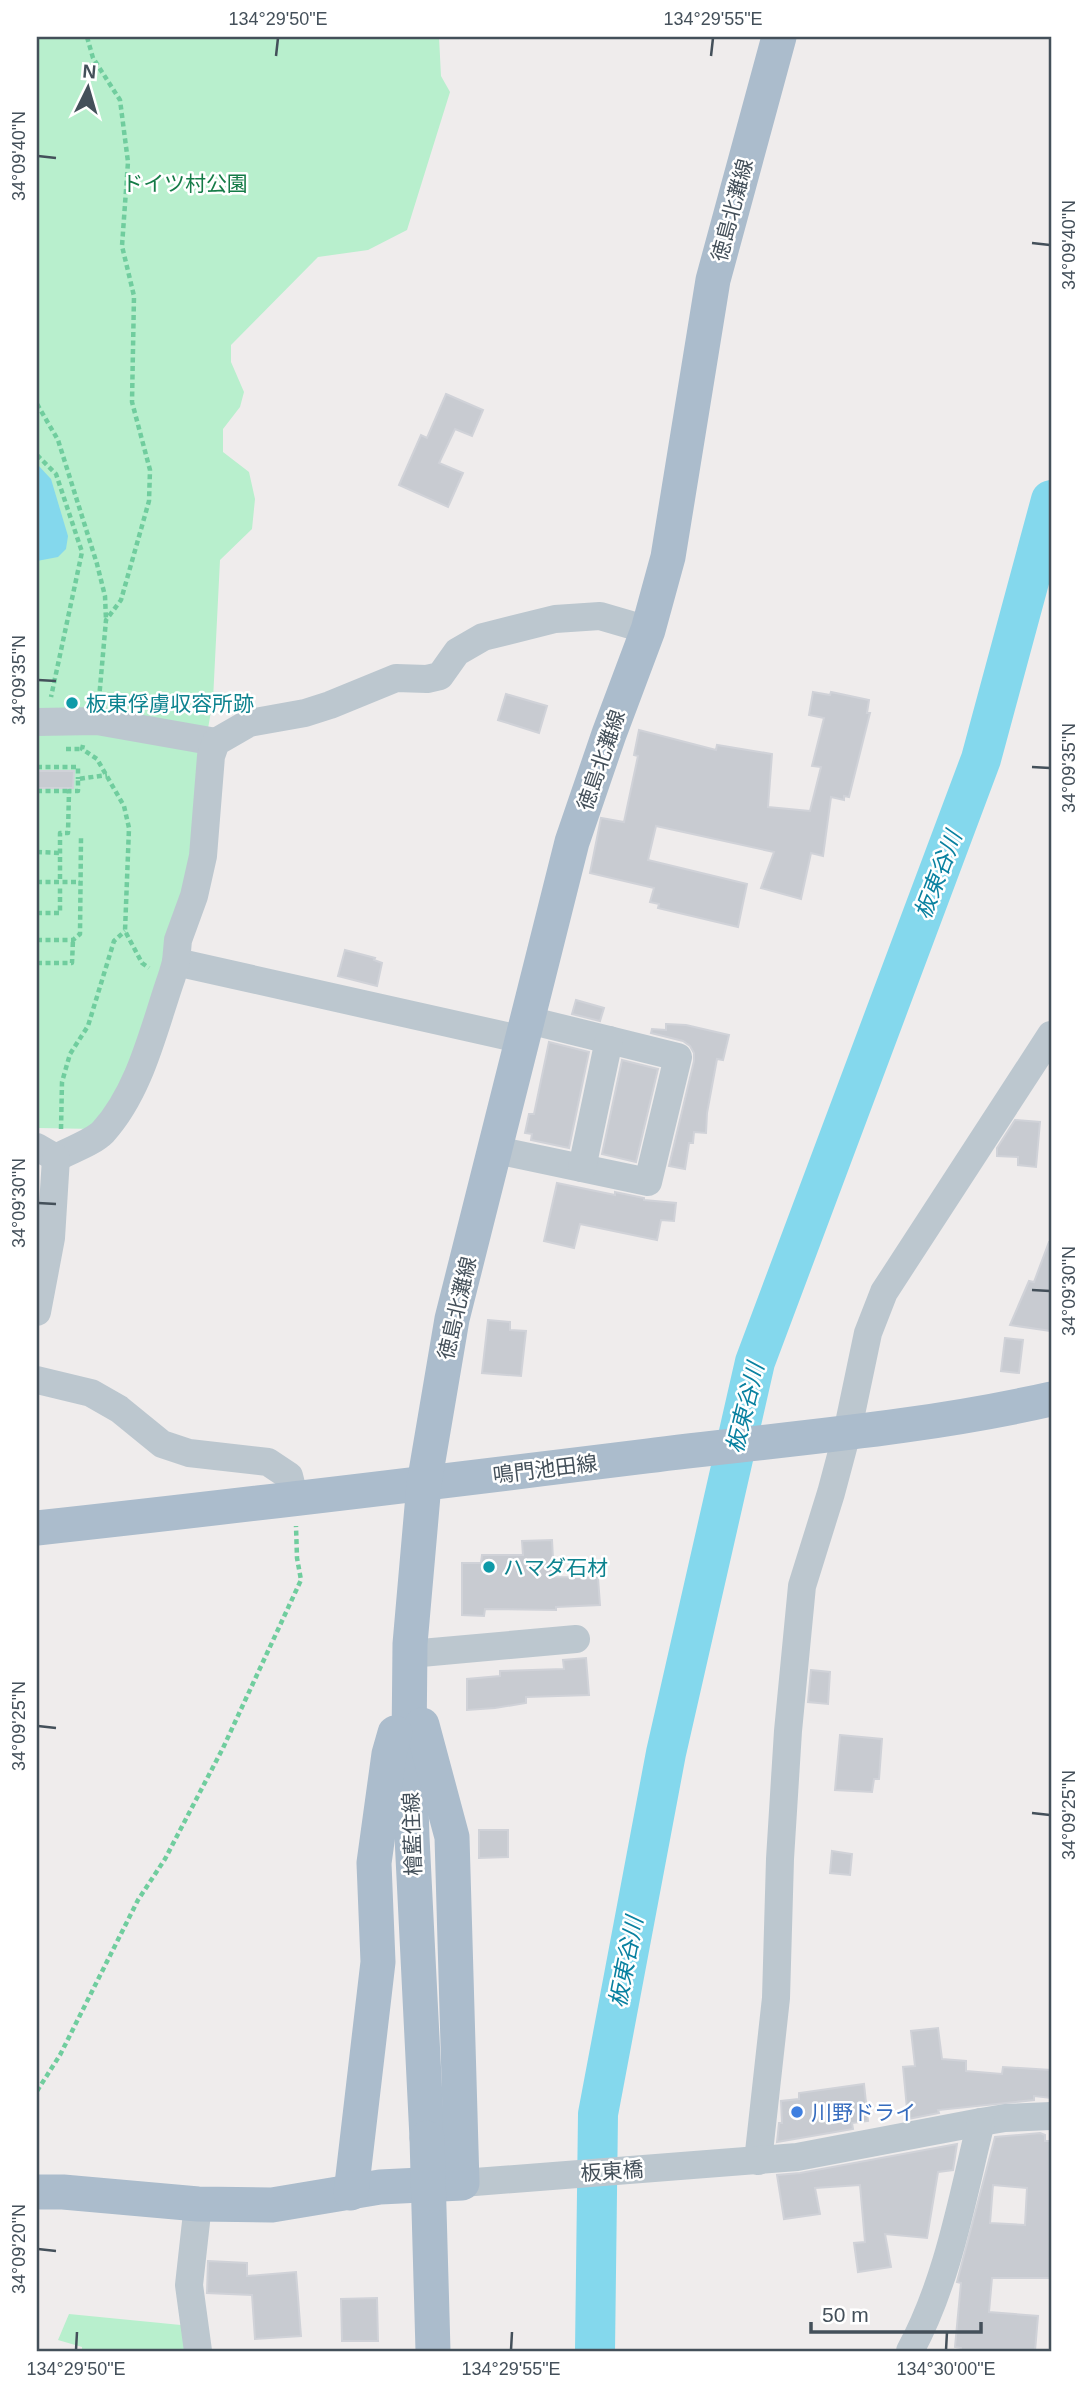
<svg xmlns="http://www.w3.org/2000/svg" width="1088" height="2388" viewBox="0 0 1088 2388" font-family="Helvetica,'Noto Sans JP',sans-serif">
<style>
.green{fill:#b8efcd}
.water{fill:#84d8ed}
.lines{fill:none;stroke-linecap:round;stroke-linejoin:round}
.river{stroke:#84d8ed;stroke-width:40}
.building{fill:#c8cbd1;stroke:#d0d2d8;stroke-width:2;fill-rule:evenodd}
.path{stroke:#70cd9e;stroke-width:4.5;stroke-dasharray:5 3.5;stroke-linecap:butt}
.minor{stroke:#bcc7cf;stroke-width:28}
.major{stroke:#abbccc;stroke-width:35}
.major-bridge{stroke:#abbccc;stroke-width:35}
.ticks{fill:none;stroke:#44505a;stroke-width:2.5}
.culture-dot{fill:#0f9aa8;stroke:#fff;stroke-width:2.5}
.shop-dot{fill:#3f7fe0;stroke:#fff;stroke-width:2.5}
.labels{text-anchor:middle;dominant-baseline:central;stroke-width:5;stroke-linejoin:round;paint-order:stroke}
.park-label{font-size:21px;fill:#157b47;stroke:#fff}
.street-label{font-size:21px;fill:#44505a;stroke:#fff}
.culture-label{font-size:21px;fill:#0d838f;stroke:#fff;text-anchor:start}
.shop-label{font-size:21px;fill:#366cbe;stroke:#fff;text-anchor:start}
.water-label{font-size:23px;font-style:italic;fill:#0981a0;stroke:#fff}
.neatline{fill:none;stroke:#44505a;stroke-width:2.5}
.ticks-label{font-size:18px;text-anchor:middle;fill:#44505a}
</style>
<rect width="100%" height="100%" fill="#efecec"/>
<!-- green -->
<g class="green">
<path d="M37,37H439L441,76L450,92L407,230L368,250L318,257L231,345V362L244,392L240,407L223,429V452L249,472L255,499L252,529L220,560L213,700L203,757L194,855L141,1052L97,1129L37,1128Z"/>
<path d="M69,2314L191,2326L192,2351H82V2347L58,2340Z"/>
</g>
<!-- water -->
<path class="water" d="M37,464L51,479L68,536L66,549L58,557L37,561Z"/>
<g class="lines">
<!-- river -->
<path class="river" d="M595,2351L598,2114L666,1753L755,1362L981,759L1051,500"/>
</g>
<!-- building -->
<g class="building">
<path d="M446,394L483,410L472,436L455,429L439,463L463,473L448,507L399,485L421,435L427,438Z"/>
<path d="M813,692L830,695L831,692L869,700L867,713H870L849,797L844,796V800L831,797L823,856L811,853L801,899L761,888L774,852L656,826L648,860L747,884L738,927L658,908L659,904L650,902L654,888L590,873L601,818L624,822L638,756L634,755L639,730L716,750L717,745L772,754L768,807L810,811L821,767L812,766L824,718L809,715Z"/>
<path d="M506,694L547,706L539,733L498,720Z"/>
<path d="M37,771H74L73,788H37Z"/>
<path d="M345,950L375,958L374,960L382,963L377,986L338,976Z"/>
<path d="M576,1000L604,1008L600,1021L572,1014Z"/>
<path d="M666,1024L686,1025L729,1035L723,1060L717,1059L707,1113L706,1133L694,1132L693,1143H689L685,1169L669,1166L694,1061V1053L690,1046L683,1041L651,1033L652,1029L666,1030Z"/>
<path d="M549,1042L589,1052L569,1148L531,1140L532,1134L525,1133L529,1114H534Z"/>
<path d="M622,1060L658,1069L636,1162L602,1154Z"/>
<path d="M1015,1120L1040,1122L1036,1167L1018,1165V1157L997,1156V1148Z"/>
<path d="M557,1183L615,1195V1192L644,1198V1200L676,1203L674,1221L661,1220L657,1240L580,1224L574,1248L544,1241Z"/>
<path d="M1049,1242H1051V1331L1010,1325L1029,1281L1034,1282Z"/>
<path d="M488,1320L510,1322V1330L526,1331L521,1376L482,1373Z"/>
<path d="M1005,1338L1023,1340L1019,1373L1001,1371Z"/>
<path d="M552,1540L554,1577L598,1578L600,1605L556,1607V1610L485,1609L484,1616L462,1615V1563H481L482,1555H523L522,1541Z"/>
<path d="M586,1658L589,1695L526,1697V1703L495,1708L467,1710V1679L500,1676V1671L564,1669L563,1660Z"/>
<path d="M811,1670L830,1672L828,1704L808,1702Z"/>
<path d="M840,1735L882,1739L879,1779H874L872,1792L835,1790Z"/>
<path d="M479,1830H508V1857L479,1858Z"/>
<path d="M832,1851L852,1854L850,1875L830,1873Z"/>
<path d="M938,2028L942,2059L966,2061V2071L1002,2074L1003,2067L1051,2070V2098L1034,2096V2100L938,2110L939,2113L908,2119L903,2067L915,2066L911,2031Z"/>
<path d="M864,2084L868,2121L852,2123L853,2129L777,2142L779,2123H782L781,2101L799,2099V2093Z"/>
<path d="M1040,2133L1045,2135V2141H1051V2278H992L989,2312L1038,2316L1035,2351H961V2348L955,2347L961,2283L957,2282L995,2137ZM993,2185L1027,2188L1025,2225L990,2223Z"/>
<path d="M957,2144L953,2170L938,2172L927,2238L885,2234L891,2267L858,2272L854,2243L865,2242L860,2185L815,2188L820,2214L784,2219L777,2175L800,2173Z"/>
<path d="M208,2261L247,2263V2276L296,2272L301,2336L255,2339L252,2295L207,2293Z"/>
<path d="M377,2298L378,2341H342L341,2299Z"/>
</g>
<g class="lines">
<!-- path -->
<g class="path">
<path d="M87,37L93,58L120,100L128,162L122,246L134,296L132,402L150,470L149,501L121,600L106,620L99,699"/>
<path d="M37,404L58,440L97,564L105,596L106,620"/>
<path d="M37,455L56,474L82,552L51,697"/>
<path d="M83,745L82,749L97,759L124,806L129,828L125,931L142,963L149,968"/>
<path d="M66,749H82"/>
<path d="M37,767H78V779"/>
<path d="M37,791H69"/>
<path d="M37,852L60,853"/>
<path d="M60,879V833H68L69,791H78V779L107,775"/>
<path d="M37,882H80"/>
<path d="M37,913H60V886"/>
<path d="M37,940H73L80,934L81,838"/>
<path d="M37,963H72L73,940"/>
<path d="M61,1129L62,1082L70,1054L88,1026L114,941L125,931"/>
<path d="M37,2091L60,2055L138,1900L165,1859L223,1748L301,1580L297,1558L296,1526"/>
</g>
<!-- minor -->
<g class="minor">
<path d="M37,722L97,721L216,742"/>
<path d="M176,962L524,1040"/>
<path d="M37,1147L56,1158C70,1150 92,1143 103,1132C141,1090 154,1027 172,976L176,962L178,940L194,896L203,856L211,756L216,742L249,723L305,713L330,705L396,678L427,679L440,676L457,652L483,637L555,619L600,616L648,630"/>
<path d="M496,1150L648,1182L678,1057L528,1020"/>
<path d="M582,1168L609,1040"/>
<path d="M37,1312L51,1238L56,1158"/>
<path d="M37,1380L91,1393L119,1409L162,1444L189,1453L268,1462L289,1476L295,1500"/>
<path d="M410,1654L576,1639"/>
<path d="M758,2161L776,1998L780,1859L788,1731L802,1586L831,1493L847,1433L868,1333L884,1292L1051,1035"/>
<path d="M462,2183L797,2157L981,2122L1005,2118L1051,2116"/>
<path d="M198,2351L189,2285L198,2204"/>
<path d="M910,2351C948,2281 962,2199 981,2122"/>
</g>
<!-- major -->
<g class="major">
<path d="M37,1528C241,1506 444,1481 647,1456C782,1439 919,1429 1051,1399"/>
<path d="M427,2138L412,1837L409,1745L410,1644L424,1484L452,1319L572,842L609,734L648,630L668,557L713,280L779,37"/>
<path d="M37,2192H63L198,2204L272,2205L380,2187L462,2183L452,1837L422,1725"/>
<path d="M351,2193L378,1962L374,1863L389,1754L395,1733"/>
</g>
<!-- major-bridge -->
<path class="major-bridge" d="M427,2138L433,2351"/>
</g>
<!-- ticks -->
<path class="ticks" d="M276,56L278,38M711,56L713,38M38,156L56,158M1032,243L1050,245M38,680L56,681M1032,767L1050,768M38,1203L56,1204M1032,1290L1050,1291M38,1726L56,1728M1032,1813L1050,1815M38,2249L56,2251M76,2350L77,2332M511,2350L512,2332M946,2350L947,2332"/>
<!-- markers -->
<g class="culture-dot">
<circle cx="72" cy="703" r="7"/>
<circle cx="489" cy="1567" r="7"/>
</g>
<circle class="shop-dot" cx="797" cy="2112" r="7"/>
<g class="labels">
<!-- park labels -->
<g class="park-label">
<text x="185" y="183">ドイツ村公園</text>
</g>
<!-- street labels -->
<g class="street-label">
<text transform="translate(732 210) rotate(-75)">徳島北灘線</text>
<text transform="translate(601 760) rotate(-71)">徳島北灘線</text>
<text transform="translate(457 1308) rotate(-77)">徳島北灘線</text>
<text transform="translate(545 1469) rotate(-7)">鳴門池田線</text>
<text transform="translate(412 1834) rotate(-92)">檜藍住線</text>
<text transform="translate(612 2171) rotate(-4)">板東橋</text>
</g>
<!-- culture labels -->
<g class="culture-label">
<text x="86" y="703">板東俘虜収容所跡</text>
<text x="503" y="1567">ハマダ石材</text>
</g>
<!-- shop labels -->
<g class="shop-label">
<text x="811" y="2112">川野ドライ</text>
</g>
<!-- water labels -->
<g class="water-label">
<text transform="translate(938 875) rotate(-69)">板東谷川</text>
<text transform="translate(745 1408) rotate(-76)">板東谷川</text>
<text transform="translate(626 1962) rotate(-79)">板東谷川</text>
</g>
</g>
<!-- border -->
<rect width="1088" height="2388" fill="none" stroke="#ffffff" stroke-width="77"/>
<!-- north arrow -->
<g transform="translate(88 88) rotate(5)" stroke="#ffffff" stroke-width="5" paint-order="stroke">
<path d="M0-5L12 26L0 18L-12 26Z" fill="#44505a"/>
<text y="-10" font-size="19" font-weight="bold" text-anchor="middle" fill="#44505a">N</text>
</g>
<!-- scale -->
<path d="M811 2322v10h170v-10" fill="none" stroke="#44505a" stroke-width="3.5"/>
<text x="822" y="2322" font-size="21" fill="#44505a" stroke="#ffffff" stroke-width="5" paint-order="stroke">50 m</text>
<rect x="38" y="38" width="1012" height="2312" class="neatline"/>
<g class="ticks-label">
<text x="278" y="25">134°29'50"E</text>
<text x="713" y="25">134°29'55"E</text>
<text transform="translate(19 156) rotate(-90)" y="6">34°09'40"N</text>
<text transform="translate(1069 245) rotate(-90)" y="6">34°09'40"N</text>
<text transform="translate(19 680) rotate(-90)" y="6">34°09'35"N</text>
<text transform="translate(1069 768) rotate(-90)" y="6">34°09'35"N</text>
<text transform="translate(19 1203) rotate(-90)" y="6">34°09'30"N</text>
<text transform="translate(1069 1291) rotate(-90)" y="6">34°09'30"N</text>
<text transform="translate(19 1726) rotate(-90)" y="6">34°09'25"N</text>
<text transform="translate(1069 1815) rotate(-90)" y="6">34°09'25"N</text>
<text transform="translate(19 2249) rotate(-90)" y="6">34°09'20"N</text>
<text x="76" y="2375">134°29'50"E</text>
<text x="511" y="2375">134°29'55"E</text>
<text x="946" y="2375">134°30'00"E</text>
</g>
</svg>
